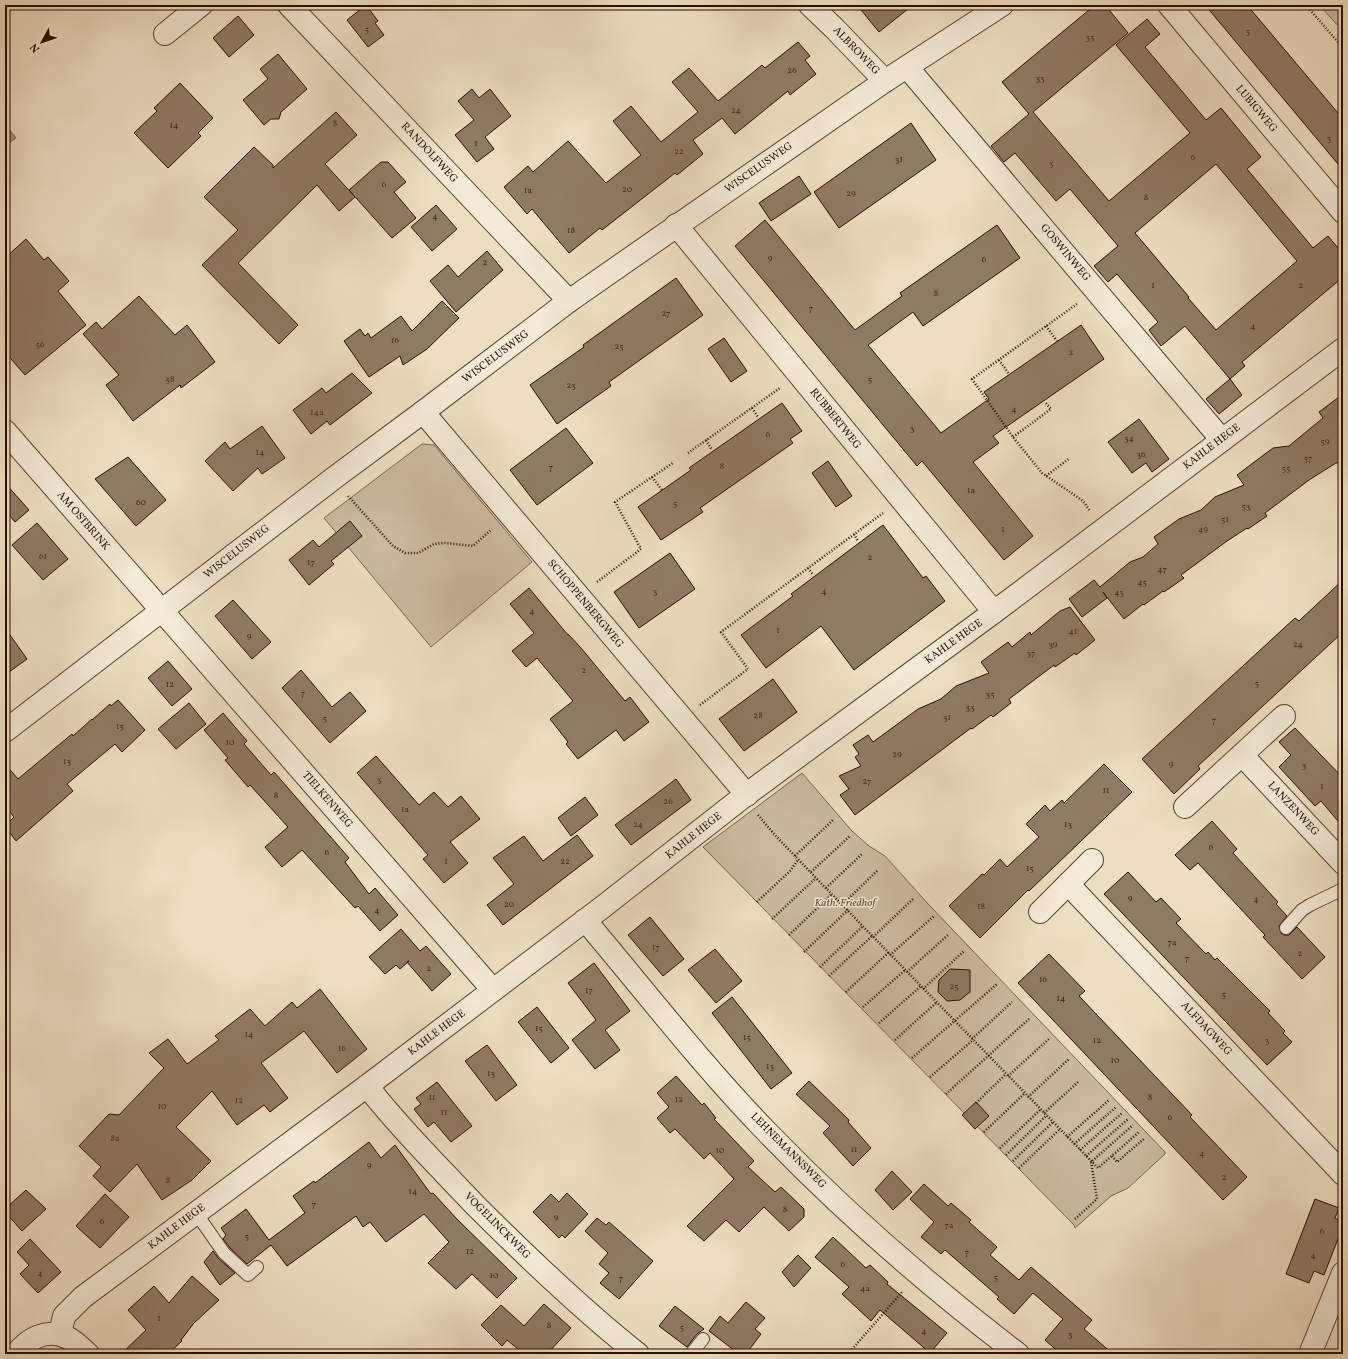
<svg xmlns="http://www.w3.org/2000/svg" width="1348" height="1359" viewBox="0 0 1348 1359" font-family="Vollkorn,serif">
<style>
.green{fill:#ccbaa0;stroke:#7a6450}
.water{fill:#aa977f;stroke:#76604c}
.building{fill:#8f7a64;stroke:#290d00;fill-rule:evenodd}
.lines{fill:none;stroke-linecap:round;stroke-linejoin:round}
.service-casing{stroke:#5a4130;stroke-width:14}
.minor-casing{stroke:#5a4130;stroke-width:24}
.path{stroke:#290d00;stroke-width:2.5;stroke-dasharray:1 2;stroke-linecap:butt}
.service{stroke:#f3ead7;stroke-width:12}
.minor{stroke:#f3ead7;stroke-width:22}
.labels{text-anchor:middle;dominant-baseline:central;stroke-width:3;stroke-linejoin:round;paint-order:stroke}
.number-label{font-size:9px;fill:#422819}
.street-label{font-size:11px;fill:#290d00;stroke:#f3ead7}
.park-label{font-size:11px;font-style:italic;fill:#624a38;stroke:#f3ead7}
</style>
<rect width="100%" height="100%" fill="#eddec1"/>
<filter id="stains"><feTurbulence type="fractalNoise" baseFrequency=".005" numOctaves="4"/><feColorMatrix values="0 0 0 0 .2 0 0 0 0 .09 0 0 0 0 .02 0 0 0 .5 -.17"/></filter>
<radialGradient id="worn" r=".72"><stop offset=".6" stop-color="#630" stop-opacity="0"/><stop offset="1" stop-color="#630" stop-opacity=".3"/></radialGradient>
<!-- green -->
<g class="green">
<path d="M1319,5H1343V31Z"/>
<path d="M422,444L434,445L532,562L431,647L324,518Z"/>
<path d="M802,773L852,831L869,846L885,856L930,906L1165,1152V1154L1128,1188L1111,1196L1075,1228L1074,1225L703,847Z"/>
</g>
<!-- water -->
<path class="water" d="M5,124L16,138L5,146Z"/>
<!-- building -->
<g class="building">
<path d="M366,5L378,21L375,23L384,35L368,47L347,20Z"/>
<path d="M857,5H913L879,32Z"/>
<path d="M1095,5H1105L1128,33L1033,112L1109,201L1190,133L1116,45L1147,19L1160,34L1145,47L1206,120L1221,108L1248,141L1261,157L1247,169L1313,248L1328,236L1343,254V277L1242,362L1245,366L1230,379L1185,326L1161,346L1149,330L1158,322L1117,274L1108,282L1094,266L1118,246L1070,189L1056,201L1015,153L1004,162L991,146L1029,114L1002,82ZM1216,164L1297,261L1216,330L1188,298L1189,297L1135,233Z"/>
<path d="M1205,5H1247L1343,119V170Z"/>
<path d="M238,16L254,35L229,57L213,38Z"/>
<path d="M798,42L810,56L805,60L816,74L790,95L788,91L735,134L722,118L693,140L703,154L677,175L675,173L602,230L600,228L569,253L532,209L527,214L504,187L528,166L533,172L568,141L606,183L641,155L613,121L631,106L661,142L698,112L672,82L689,68L718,101L762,65L765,68Z"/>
<path d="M278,54L307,89L281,112L279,119H271L264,125L243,100L268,79L260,69Z"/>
<path d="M180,83L213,118L198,133L201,136L168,168L134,133L157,111L154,108Z"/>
<path d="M472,89L479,98L490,89L511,116L485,137L494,149L477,162L455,135L474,120L458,101Z"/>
<path d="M336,112L357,135L325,164L355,197L339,211L317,185L238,263L298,325L279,344L202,265L238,230L204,197L254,147L273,165V168Z"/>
<path d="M911,123L936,160L839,228L814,192Z"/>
<path d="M381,162H388L406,182L394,192L416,218L392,238L349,190Z"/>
<path d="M799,176L811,194L771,221L759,203Z"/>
<path d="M436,205L457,229L432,251L411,227Z"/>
<path d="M765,220L855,330L902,296L900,293L997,225L1020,258L923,326L913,312L868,345L941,433L989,399L984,392L1081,325L1104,359L993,436L999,443L973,462L1033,536L1004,560L922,461L917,466L735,246Z"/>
<path d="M26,239L44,260L48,257L69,281L58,291L86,325L25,375L5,352V258Z"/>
<path d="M487,251L503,270L456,312L430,281L448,265L458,277Z"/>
<path d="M676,278L703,315L609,382L611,386L557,424L530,385L584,347L583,345Z"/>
<path d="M139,296L175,335L187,325L215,362L181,388L180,385L133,421L106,385L119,375L83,334L96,322L102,329Z"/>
<path d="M442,301L459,318L427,349L403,365L400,356L369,377L344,341L360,329L365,336L368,333L371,338L401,316L412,331Z"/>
<path d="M724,338L747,371L731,382L708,349Z"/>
<path d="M352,373L372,393L330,425L327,421L311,434L293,410L322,388L326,393Z"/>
<path d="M1230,379L1242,395L1219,414L1206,399Z"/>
<path d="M1343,394V463H1336L1309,480L1265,513L1267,516L1248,529L1247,528L1227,541L1181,575L1184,578L1164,592L1163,591L1144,605L1143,604L1124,619L1103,592L1107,598L1082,617L1069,599L1094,580L1100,587L1130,562L1143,557L1158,544L1154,537L1179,519L1201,510L1215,497L1244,485L1237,475L1273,448L1289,446L1323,418L1319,412Z"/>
<path d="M782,403L802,431L790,439L793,443L700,508L703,512L661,540L638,507L691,470L689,468Z"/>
<path d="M1139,419L1169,459L1152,472L1146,463L1132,473L1108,442Z"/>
<path d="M262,426L285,458L262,474L258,468L233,491L205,461L225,442L230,449Z"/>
<path d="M566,428L593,463L537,505L510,470Z"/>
<path d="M128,457L166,500L136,526L95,479Z"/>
<path d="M828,461L852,496L836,507L812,473Z"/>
<path d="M5,483L29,510L15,522L5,510Z"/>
<path d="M350,521L362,536L331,561L334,564L309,585L289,560L313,540L319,547Z"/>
<path d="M37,523L68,559L43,580L12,545Z"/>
<path d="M883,525L923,578L926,576L945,601L854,670L821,626L766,668L741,635L793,596L791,594Z"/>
<path d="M670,553L695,589L639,628L614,592Z"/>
<path d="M1343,580V632L1198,766L1200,769L1174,794L1142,759L1295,618L1299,621Z"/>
<path d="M529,588L568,635V634L581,648L625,701L630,697L649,722L624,741L616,730L578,759L566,744L568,742L550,719L573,701L537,658L526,667L512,651L534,633L510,604Z"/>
<path d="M233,600L271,642L252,659L215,616Z"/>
<path d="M1070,607L1095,640L1076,655L1075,653L1055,667L1054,665L1009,699L1011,703L993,717L991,715L972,729L971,728L855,815L840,795L849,789L839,776L861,766L855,757L859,754L853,745L868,735L873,742L918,709L941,699L956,686L989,673L981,662L1008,642L1012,647L1030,632L1031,635L1060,611Z"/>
<path d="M5,628L27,659L5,675Z"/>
<path d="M168,661L192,689L172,706L148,678Z"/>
<path d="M301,670L332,707L350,692L366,711L330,743L282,688Z"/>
<path d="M773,679L797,712L744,751L719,719Z"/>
<path d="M118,700L145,730L122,752L115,744L67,784L73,791L16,841L5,826L14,817L5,806V764L18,779L72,734L73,736L92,719V720L110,704L111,706Z"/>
<path d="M189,703L206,724L176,749L158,729Z"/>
<path d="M223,713L247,741L244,744L271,775L274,772L349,858L345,862L369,894L375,888L398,915L380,931L358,906L355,908L302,850L282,867L265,847L288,827L250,785L248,787L225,760L228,758L204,730Z"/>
<path d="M1295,728L1343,778V827L1321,801L1315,806L1279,767L1291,755L1279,742Z"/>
<path d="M376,756L419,805L434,792L448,807L461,796L480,819L450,842L468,863L444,883L423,859L428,855L357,773Z"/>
<path d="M1104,764L1132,792L1029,891L1028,890L980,938L949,906L982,874L984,875L1000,859L1007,867L1039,837L1026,824L1045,805L1050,811L1062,800L1064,803Z"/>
<path d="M676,779L691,800L631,845L615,825Z"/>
<path d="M585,797L598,815L571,836L558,818Z"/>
<path d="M1212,821L1237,849L1233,853L1278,902L1276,904L1287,916L1279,926L1281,933L1284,935H1289L1297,927L1325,957L1302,979L1263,937L1265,935L1198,863L1190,870L1175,855Z"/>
<path d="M577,835L593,856L503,925L487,905L514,884L493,858L524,836L543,861Z"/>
<path d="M1128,872L1156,902L1161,898L1181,919L1176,923L1206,954L1208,952L1215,960L1217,958L1270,1011L1268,1013L1285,1031L1283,1033L1292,1042L1267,1065L1104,894Z"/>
<path d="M650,917L684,959L663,976L628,935Z"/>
<path d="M401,929L420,951L426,946L451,974L432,991L407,962L409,961L400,969L396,965L385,974L369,957Z"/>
<path d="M715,949L742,981L716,1003L688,970Z"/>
<path d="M1049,954L1085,991L1079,996L1192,1115L1190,1117L1247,1177L1223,1200L1018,983Z"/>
<path d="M594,963L630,1011L605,1030L620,1050L595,1069L572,1040L596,1020L568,983Z"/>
<path d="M950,969L970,970V992L960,1000L947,1001L938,992L939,980Z"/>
<path d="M320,989L367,1049L337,1073L304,1031L261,1063L288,1098L270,1112L264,1105L237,1125L212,1091L176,1127L211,1161L192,1180L162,1200L137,1164L110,1192L93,1176L101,1167L79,1146L109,1114L119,1115L164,1068L149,1053L168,1039L187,1064L219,1040L215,1036L250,1009L265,1026L292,1002L297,1008Z"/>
<path d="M732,997L792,1073L771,1089L712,1013Z"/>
<path d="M537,1007L569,1048L551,1063L518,1022Z"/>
<path d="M487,1045L517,1085L496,1101L465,1061Z"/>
<path d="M676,1076L702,1105L704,1103L716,1118L714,1119L754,1161L748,1167L775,1192L781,1187L804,1209V1217L789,1231L764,1207L739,1232L726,1220L704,1241L687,1226L734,1179L710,1153L704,1159L675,1129L670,1133L657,1118L669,1107L657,1093Z"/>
<path d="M809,1081L849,1120L848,1122L871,1148L853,1166L823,1133L830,1126L796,1094Z"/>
<path d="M437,1082L472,1126L451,1142L434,1122L428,1127L414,1109L421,1104L416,1098Z"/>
<path d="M976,1102L989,1116L975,1129L962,1115Z"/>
<path d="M369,1142L381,1158L395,1145L431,1194L433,1193L456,1218L517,1278L497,1298L472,1274L456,1289L428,1263L449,1242L424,1214L386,1242L370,1222L363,1227L356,1216L287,1266L271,1245L247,1264L230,1248L223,1239L226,1235L221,1228L246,1209L269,1240L305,1213L293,1196L314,1181L315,1183Z"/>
<path d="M892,1171L912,1192L893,1210L875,1190Z"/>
<path d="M924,1184L948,1206L951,1203L971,1220L969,1222L997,1247L990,1255L1019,1280L1031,1267L1092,1320L1084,1329L1113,1354H1061L1045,1340L1063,1319L1033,1293L1014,1314L997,1299L999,1297L945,1250L941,1254L921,1237L934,1222L910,1199Z"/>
<path d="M26,1190L46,1209L22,1231L5,1212V1209Z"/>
<path d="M567,1193L588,1214L565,1238L562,1235L559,1238L533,1212L551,1194L559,1202Z"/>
<path d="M105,1194L129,1217L100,1248L76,1226Z"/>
<path d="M1315,1199L1339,1208L1335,1218L1343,1222V1226L1324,1275L1314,1271L1309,1283L1286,1274Z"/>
<path d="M597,1218L606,1225L609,1222L653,1261L619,1299L600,1283L609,1273L599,1264L608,1253L585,1231Z"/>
<path d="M833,1237L866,1268L870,1265L888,1282L887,1284L947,1333L930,1353L880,1310L871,1321L842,1294L849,1287L815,1257Z"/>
<path d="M30,1239L61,1272L38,1293L20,1274L29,1265L17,1252Z"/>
<path d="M213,1251L219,1259L235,1273L220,1285L204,1262Z"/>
<path d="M798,1255L811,1268L794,1287L782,1272Z"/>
<path d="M192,1276L219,1300L194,1323L181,1340L182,1341L168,1354H121L146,1330L128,1310L154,1286L169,1303Z"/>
<path d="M746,1302L765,1318L755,1329L761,1334L746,1354H739L709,1331L720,1316L728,1323Z"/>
<path d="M544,1304L571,1328L547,1354H524L507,1340L502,1346L481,1325L501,1305L524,1326Z"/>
<path d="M675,1306L704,1329L697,1334L687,1347L659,1326Z"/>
</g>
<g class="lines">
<defs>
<g id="service">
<path d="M1286,928L1302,910L1310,905L1343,889"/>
<path d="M196,1213L224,1253L248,1275L257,1267"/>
<path d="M691,1354L703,1339"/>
</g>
<g id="minor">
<path d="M289,5L569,301"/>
<path d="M810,5L834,28L885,81"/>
<path d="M1169,5L1343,212"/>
<path d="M165,34L201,5"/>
<path d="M907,67L1222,440"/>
<path d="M676,225L994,612"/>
<path d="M423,412L747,795"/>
<path d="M5,431L493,990"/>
<path d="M5,731L334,478L423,412L569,301L885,81L1002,5"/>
<path d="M1242,755L1343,863"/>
<path d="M1185,807L1284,716"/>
<path d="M1068,884L1343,1174"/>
<path d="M1040,912L1092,860"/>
<path d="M585,920C645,991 702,1065 766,1131C844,1212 929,1286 1018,1354"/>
<path d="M367,1086C400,1128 438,1166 475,1205C527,1257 580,1308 638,1354"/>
<path d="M60,1334L64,1316L83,1297L367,1086L604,906L743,797L994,612L1343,349"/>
<path d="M16,1354C28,1339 46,1328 66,1337C74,1340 81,1348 88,1354"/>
<path d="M1310,1354L1343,1273"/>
</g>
</defs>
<!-- service casing -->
<use href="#service" class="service-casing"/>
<!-- minor casing -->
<use href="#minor" class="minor-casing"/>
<!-- path -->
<g class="path">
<path d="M1306,5L1343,48"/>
<path d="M1077,304L972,379L1013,437L1042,473L1083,501L1090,511"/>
<path d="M1046,326L1057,341"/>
<path d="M999,360L1009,374"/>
<path d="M752,408L758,417"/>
<path d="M1013,437L1051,409L1045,402"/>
<path d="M706,440L712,450"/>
<path d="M688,453L780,388"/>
<path d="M1046,476L1070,458"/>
<path d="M652,477L662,490"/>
<path d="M348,496L393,546L405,553H418L434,544L445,543L473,546L492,529"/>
<path d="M854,534L858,541"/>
<path d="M808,568L813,575"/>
<path d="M597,582L641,549L615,502L673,463"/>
<path d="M700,705L748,669L721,632L883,513"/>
<path d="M758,815L774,834L816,878L1098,1168L1139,1132"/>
<path d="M795,856L834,819"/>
<path d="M811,872L850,836"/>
<path d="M826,888L862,854"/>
<path d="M757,902L790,871L798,860"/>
<path d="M842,905L878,870"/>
<path d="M772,919L816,878"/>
<path d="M789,935L832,894"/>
<path d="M873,937L913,899"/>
<path d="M804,952L848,910"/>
<path d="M890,955L934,916"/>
<path d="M820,967L863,926"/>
<path d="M907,972L949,934"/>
<path d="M829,976L872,936"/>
<path d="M923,989L964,951"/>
<path d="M846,992L889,952"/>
<path d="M863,1007L905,970"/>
<path d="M879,1023L921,986"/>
<path d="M972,1039L1012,1002"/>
<path d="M895,1040L937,1002"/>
<path d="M912,1058L997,984"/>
<path d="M1008,1076L1050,1038"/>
<path d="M930,1077L973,1040"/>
<path d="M946,1094L1030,1018"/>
<path d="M1028,1097L1069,1059"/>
<path d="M976,1103L1006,1074"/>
<path d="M1044,1113L1078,1082"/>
<path d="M984,1132L1025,1093"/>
<path d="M1067,1137L1109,1100"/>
<path d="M1074,1144L1116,1107"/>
<path d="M1000,1148L1041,1109"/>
<path d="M1080,1150L1122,1113"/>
<path d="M1006,1155L1047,1115"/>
<path d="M1086,1156L1128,1119"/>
<path d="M1112,1156L1117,1162L1145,1138"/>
<path d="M1013,1161L1053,1122"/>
<path d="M1019,1168L1060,1129"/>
<path d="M1075,1219L1097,1199L1091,1162L1133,1125"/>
<path d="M848,1354L903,1291"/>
</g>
<!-- service -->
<use href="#service" class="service"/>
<!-- minor -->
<use href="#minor" class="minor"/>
</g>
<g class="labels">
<!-- number labels -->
<g class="number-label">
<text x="367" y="29">5</text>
<text x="1248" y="31">5</text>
<text x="1090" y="37">35</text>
<text x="792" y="70">26</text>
<text x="1040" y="78">33</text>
<text x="736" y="110">24</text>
<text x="335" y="123">8</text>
<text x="174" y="125">14</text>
<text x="1329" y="138">3</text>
<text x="476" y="143">1</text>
<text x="679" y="151">22</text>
<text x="1193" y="157">6</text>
<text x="899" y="159">31</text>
<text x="1051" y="163">3</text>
<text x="384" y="184">6</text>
<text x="627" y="189">20</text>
<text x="528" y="190">1a</text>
<text x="851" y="193">29</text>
<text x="1146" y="197">8</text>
<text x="435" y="216">4</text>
<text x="571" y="230">18</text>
<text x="770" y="258">9</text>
<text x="984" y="259">6</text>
<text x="485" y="262">2</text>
<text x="1153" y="285">1</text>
<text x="1301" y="285">2</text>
<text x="936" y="293">8</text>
<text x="811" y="308">7</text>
<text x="666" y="313">27</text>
<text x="1253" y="326">4</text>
<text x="395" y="340">16</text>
<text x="40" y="344">56</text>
<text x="619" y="346">25</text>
<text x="1071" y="352">2</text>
<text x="170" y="379">58</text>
<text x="870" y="379">5</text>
<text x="571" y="385">23</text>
<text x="1014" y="409">4</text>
<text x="317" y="412">14a</text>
<text x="912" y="428">3</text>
<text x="768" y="434">6</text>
<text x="1129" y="438">34</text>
<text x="1325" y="441">59</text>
<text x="260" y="452">14</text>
<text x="1141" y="454">36</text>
<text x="1308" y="458">57</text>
<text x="722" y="466">8</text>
<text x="551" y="467">7</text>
<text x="1286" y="468">55</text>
<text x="971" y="490">1a</text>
<text x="141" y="502">60</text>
<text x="675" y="503">5</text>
<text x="1246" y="506">53</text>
<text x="1225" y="519">51</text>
<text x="1003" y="529">1</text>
<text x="1203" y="529">49</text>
<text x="43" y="556">61</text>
<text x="870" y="557">2</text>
<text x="311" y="562">17</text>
<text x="1162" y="569">47</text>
<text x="1142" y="582">45</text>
<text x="655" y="591">3</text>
<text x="824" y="591">4</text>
<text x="1119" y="592">43</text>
<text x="532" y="611">4</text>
<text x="778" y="630">1</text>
<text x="1073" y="631">41</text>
<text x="249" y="636">9</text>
<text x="1053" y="644">39</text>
<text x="1298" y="644">24</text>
<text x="1031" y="653">37</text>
<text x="584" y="670">2</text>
<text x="1257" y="683">5</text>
<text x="170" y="684">12</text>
<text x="303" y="693">7</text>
<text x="990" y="694">35</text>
<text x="970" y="707">33</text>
<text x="758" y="715">28</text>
<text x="947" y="717">31</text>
<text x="325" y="718">5</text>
<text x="1214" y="720">7</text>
<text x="120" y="726">15</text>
<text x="230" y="742">10</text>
<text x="897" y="754">29</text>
<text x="67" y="761">13</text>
<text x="1171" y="764">9</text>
<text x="1304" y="765">3</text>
<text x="379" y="779">3</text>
<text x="867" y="781">27</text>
<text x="1322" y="786">1</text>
<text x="1106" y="790">11</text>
<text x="276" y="795">8</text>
<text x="668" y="801">26</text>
<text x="405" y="809">1a</text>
<text x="638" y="824">24</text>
<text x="1068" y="824">13</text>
<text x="1211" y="847">6</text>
<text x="327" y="852">6</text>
<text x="446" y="861">1</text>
<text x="565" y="861">22</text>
<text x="1030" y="868">15</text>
<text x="1130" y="898">9</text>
<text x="1256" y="899">4</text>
<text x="509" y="904">20</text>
<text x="981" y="906">18</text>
<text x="377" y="910">4</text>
<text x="1172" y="942">7a</text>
<text x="656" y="947">17</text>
<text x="1300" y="953">2</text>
<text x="1187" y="958">7</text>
<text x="429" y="968">2</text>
<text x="1043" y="979">16</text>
<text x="954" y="986">25</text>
<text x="589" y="990">17</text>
<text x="1224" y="994">5</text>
<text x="1061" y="998">14</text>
<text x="539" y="1028">15</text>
<text x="249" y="1034">14</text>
<text x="747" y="1037">15</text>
<text x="1097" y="1040">12</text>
<text x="1267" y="1040">3</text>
<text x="342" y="1048">16</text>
<text x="1115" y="1060">10</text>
<text x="770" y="1066">13</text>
<text x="491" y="1073">13</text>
<text x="432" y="1097">11</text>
<text x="1150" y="1097">8</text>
<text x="679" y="1099">12</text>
<text x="239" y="1100">12</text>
<text x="162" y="1106">10</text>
<text x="444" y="1112">11</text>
<text x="1170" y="1117">6</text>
<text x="115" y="1138">8a</text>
<text x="854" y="1149">11</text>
<text x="720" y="1150">10</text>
<text x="1202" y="1153">4</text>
<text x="369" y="1165">9</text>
<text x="1224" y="1177">2</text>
<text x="168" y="1180">8</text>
<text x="413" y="1191">14</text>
<text x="314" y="1204">7</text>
<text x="785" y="1209">8</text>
<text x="556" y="1217">9</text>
<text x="102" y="1221">6</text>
<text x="949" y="1225">7a</text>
<text x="1322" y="1231">6</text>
<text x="247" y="1236">5</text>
<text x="470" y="1251">12</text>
<text x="967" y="1252">7</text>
<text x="1313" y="1255">4</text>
<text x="843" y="1264">6</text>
<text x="40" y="1273">4</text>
<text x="494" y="1275">10</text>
<text x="996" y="1277">5</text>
<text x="621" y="1278">7</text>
<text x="865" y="1288">4a</text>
<text x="159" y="1318">1</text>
<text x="549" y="1325">8</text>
<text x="682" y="1327">5</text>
<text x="924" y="1331">4</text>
<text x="1070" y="1334">3</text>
</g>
<!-- street labels -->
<g class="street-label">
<text transform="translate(856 51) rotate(46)">ALBROWEG</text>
<text transform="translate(1256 109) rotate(50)">LUBIGWEG</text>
<text transform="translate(429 153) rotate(47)">RANDOLFWEG</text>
<text transform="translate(759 168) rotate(-35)">WISCELUSWEG</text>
<text transform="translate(1065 253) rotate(50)">GOSWINWEG</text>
<text transform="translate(496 357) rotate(-37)">WISCELUSWEG</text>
<text transform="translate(835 419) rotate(51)">RUBBERTWEG</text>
<text transform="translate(1212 447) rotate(-37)">KAHLE HEGE</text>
<text transform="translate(83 521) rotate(49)">AM OSTBRINK</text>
<text transform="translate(237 552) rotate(-38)">WISCELUSWEG</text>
<text transform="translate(585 604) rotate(50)">SCHOPPENBERGWEG</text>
<text transform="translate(954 642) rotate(-36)">KAHLE HEGE</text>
<text transform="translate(327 800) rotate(49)">TIELKENWEG</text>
<text transform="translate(1293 809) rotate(47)">LANZENWEG</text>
<text transform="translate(694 836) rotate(-38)">KAHLE HEGE</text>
<text transform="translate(1206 1029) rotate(47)">ALFDAGWEG</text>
<text transform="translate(437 1033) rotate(-37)">KAHLE HEGE</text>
<text transform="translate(788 1151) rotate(45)">LEHNEMANNSWEG</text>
<text transform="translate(497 1226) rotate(45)">VOGELINCKWEG</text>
<text transform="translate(177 1227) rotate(-37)">KAHLE HEGE</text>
</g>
<!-- park labels -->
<g class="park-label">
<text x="845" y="903">Kath. Friedhof</text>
</g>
</g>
<!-- margin -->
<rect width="1348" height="1359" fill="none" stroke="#eddec1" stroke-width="20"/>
<rect x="6" y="6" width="1336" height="1347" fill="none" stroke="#290d00" stroke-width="2"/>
<rect x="10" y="10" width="1328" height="1339" fill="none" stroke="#290d00"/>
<!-- north arrow -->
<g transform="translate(42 42) rotate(230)" stroke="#f3ead7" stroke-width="3" paint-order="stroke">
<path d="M0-3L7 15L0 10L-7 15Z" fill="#290d00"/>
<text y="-6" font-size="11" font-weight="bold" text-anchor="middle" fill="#290d00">N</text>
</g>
<rect width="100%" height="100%" filter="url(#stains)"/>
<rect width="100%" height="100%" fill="url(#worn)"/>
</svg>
